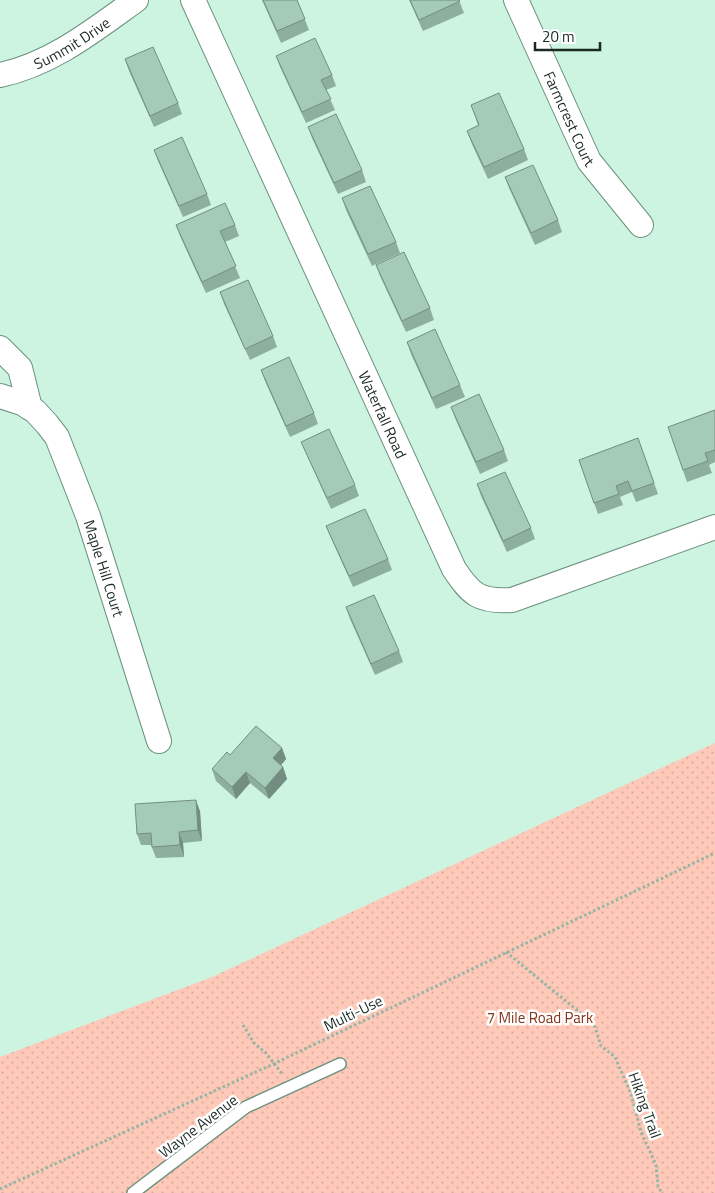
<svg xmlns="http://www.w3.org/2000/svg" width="715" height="1193" viewBox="0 0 715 1193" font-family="'Titillium Web',sans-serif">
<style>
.park{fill:url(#park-dots)}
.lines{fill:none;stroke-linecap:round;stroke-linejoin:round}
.lane-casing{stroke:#6c917f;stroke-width:14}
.street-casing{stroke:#6c917f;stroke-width:26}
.path{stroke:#95b5a5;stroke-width:3;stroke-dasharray:2.5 2.5;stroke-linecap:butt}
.lane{stroke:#fff;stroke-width:11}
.street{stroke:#fff;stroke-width:24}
.wall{fill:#8daf9e}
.shaded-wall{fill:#738e81}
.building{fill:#a4cbb8;stroke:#738e81}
.labels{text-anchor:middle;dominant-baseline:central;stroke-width:5;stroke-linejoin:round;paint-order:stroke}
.street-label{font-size:15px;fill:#1a2922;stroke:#fff}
.park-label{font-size:15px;fill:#82351a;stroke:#fff}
</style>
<defs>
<pattern id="park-dots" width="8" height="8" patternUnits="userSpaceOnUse" patternTransform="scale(1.25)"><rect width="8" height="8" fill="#fec9b8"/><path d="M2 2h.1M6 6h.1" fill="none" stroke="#d9ad9e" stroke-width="1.8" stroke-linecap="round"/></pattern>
</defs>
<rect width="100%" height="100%" fill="#ccf4e0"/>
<!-- park -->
<path class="park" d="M715,743V1193H0V1057L212,977Z"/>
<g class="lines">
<defs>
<path id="lane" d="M133,1193L246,1107L340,1064"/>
<g id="street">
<path id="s1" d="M193,0L454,569C471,595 480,602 512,600L715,527"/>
<path id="s2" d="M516,0L589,161L641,225"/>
<path id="s3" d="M0,75C52,64 94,30 136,0"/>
<path d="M0,348L20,368L30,408"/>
<path id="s4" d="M0,396L22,403L35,411L47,424L57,437L88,516L159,741"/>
</g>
</defs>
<!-- lane casing -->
<use href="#lane" class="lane-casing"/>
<!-- street casing -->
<use href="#street" class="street-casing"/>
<!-- path -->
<g class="path">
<path d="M506,952L594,1024L601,1046L615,1057L631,1094L641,1132L656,1165L658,1186L662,1193"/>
<path d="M243,1025L254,1043L266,1053L283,1075"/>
<path d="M0,1189L269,1066L715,853"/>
</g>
<!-- lane -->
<use href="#lane" class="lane"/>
<!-- street -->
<use href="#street" class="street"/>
</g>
<!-- wall -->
<g class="wall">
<path d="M262,0H297L309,30L281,43Z"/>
<path d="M409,0H459L464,13L423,31Z"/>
<path d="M276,56L332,75L336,86L326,90L335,110L306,123L280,67Z"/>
<path d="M125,59L178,103L182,114L154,127L129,71Z"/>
<path d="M471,105L524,149L528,160L488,179L471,142L467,131L478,125Z"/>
<path d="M308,127L362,170L366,182L338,194L312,138Z"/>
<path d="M154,150L207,194L211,205L183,217L158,161Z"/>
<path d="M505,177L558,220L562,232L535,245L509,188Z"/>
<path d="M342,198L396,242L400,253L372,266L346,210Z"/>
<path d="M176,225H235L239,236L225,242L240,278L206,293L180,236Z"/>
<path d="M376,265L430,308L434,320L406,332L380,276Z"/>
<path d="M220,292L273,336L277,347L250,360L224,304Z"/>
<path d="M407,342L460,385L465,397L436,409L411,354Z"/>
<path d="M261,370L314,413L318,424L290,437L265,381Z"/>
<path d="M451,407L504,450L508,461L480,474L455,418Z"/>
<path d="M715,410V462L709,465L712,473L687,482L668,427Z"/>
<path d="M638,438L658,494L636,502L632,492L620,497L623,505L598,514L579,460Z"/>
<path d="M301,442L355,485L359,496L331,509L306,453Z"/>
<path d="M477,484L531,528L535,539L507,552L481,496Z"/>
<path d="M326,526L388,559L392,570L353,587L331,538Z"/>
<path d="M346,607L399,651L403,662L375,675L350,619Z"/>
<path d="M282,748L286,759L281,765L283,767L287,779L269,799L250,783L236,799L216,781L212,769L230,755Z"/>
<path d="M200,811L202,841L183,843L184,857L156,858L151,845H141L137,834Z"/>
</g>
<!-- shaded-wall -->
<g class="shaded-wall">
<path d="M282,748L286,759L277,770L273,758Z"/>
<path d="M283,767L287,779L269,799L265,788Z"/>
<path d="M246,772L250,783L236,799L232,787Z"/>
<path d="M196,800L200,811L202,841L198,830Z"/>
<path d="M179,832L183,843L184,857L180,845Z"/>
</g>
<!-- building -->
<g class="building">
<path d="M263,0H297L305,19L277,31Z"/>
<path d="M410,0H459L460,1L419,20Z"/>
<path d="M315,38L332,75L321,80L331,99L302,112L276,56Z"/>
<path d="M153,47L178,103L150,116L125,59Z"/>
<path d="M499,93L524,149L484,167L467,131L479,125L471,105Z"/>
<path d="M336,114L362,170L334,183L308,127Z"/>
<path d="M182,137L207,194L179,206L154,150Z"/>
<path d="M533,165L558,220L531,233L505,177Z"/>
<path d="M370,186L396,242L368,254L342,198Z"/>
<path d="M225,203L235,225L220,231L236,266L202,282L176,225Z"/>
<path d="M404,252L430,308L402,321L376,265Z"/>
<path d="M248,280L273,336L245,349L220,292Z"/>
<path d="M435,329L460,385L432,398L407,342Z"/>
<path d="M289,357L314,413L286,426L261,370Z"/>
<path d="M479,394L504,450L476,462L451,407Z"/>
<path d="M715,410V450L705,453L708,461L683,470L668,427Z"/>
<path d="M329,429L355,485L327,498L301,442Z"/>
<path d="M638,438L654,483L632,491L628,481L616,486L619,494L594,503L579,460Z"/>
<path d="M505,472L531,528L503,541L477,484Z"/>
<path d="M365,509L388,559L349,576L326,526Z"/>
<path d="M374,595L399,651L371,664L346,607Z"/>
<path d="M256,726L282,748L273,758L283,767L265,788L246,772L232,787L212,769L227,752L230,755Z"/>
<path d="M196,800L198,830L179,832L180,845L152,847L151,833L137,834L135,804Z"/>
</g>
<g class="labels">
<!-- street labels -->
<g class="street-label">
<text stroke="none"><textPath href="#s3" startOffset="79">Summit Drive</textPath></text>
<text stroke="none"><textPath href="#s2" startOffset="130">Farmcrest Court</textPath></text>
<text stroke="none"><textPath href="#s1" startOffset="456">Waterfall Road</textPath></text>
<text stroke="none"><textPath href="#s4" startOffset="212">Maple Hill Court</textPath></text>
<text transform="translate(353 1013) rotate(-26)">Multi-Use</text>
<text transform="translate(645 1105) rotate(70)">Hiking Trail</text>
<text transform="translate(198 1126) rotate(-37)">Wayne Avenue</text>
</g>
<!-- park labels -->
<g class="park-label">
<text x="540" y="1017">7 Mile Road Park</text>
</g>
</g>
<!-- scale -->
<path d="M535 42v8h65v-8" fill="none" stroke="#1a2922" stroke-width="2.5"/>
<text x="542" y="42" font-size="15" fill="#1a2922" stroke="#ffffff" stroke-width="4" paint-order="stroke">20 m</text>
</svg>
